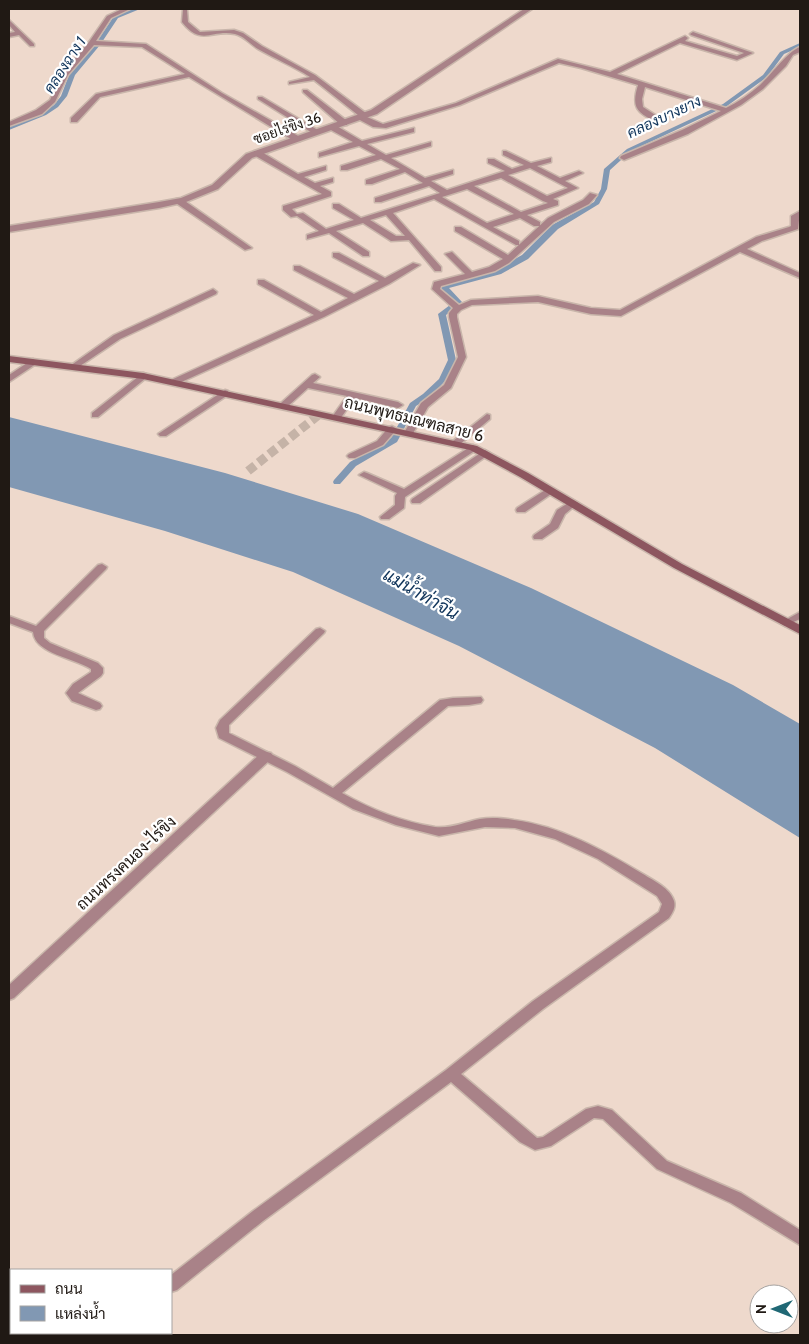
<svg xmlns="http://www.w3.org/2000/svg" width="809" height="1344" viewBox="0 0 809 1344" font-family="Cabin,Sarabun,sans-serif">
<style>
.water{fill:#8198b3}
.lines{fill:none;stroke-linecap:round;stroke-linejoin:round}
.canal{fill:#8198b3;fill-rule:evenodd}
.minor-tunnel{stroke:#c5b3a7;stroke-width:9;stroke-dasharray:9 4.5;stroke-linecap:butt}
.minor-casing{stroke:#c9b6ab;stroke-width:3}
.tertiary-casing{stroke:#c9b6ab;stroke-width:3}
.secondary-casing{stroke:#c9b6ab;stroke-width:3}
.minor{fill:#a98288;fill-rule:evenodd}
.tertiary{fill:#a98288;fill-rule:evenodd}
.secondary{fill:#8d565f;fill-rule:evenodd}
.labels{text-anchor:middle;dominant-baseline:central;stroke-width:4.5;stroke-linejoin:round;paint-order:stroke}
.far-street-label{font-size:14px;fill:#201914;stroke:#fff}
.far-water-label{font-size:15px;font-style:italic;fill:#11355b;stroke:#fff}
.street-label{font-size:16px;fill:#201914;stroke:#fff}
.water-label{font-size:18px;font-style:italic;fill:#11355b;stroke:#fff}
</style>
<rect width="100%" height="100%" fill="#eed9cc"/>
<!-- water -->
<path class="water" d="M9,417L225,473L358,514L531,588L733,685L800,724V838L655,748L459,646L293,572L165,531L9,487Z"/>
<g class="lines">
<!-- canal -->
<g class="canal">
<path d="M133,9H140L118,18L100,45L75,75L67,96L58,107L46,115L9,130V126L42,113L54,105L61,96L69,75L96,43L114,16Z"/>
<path d="M800,43V47L784,54L767,77L727,106L631,151L610,170L607,189L599,204L558,229L528,259L501,274L449,288L462,302L446,315L456,360L446,380L429,398L416,406L397,442L356,466L340,484H334L333,482L334,480L350,462L391,438L410,403L423,394L439,379L448,360L438,314L454,302L441,289V285L495,270L522,255L552,225L594,202L601,189L604,169L627,149L723,104L763,75L780,52Z"/>
</g>
<!-- minor-tunnel -->
<path class="minor-tunnel" d="M248,471L321,413"/>
<defs>
<g id="minor">
<path d="M122,9H130L111,18L96,41L146,44L222,93L300,137V141H294L189,77L100,97L77,122H71V118L96,94L185,74L142,47L94,45L68,75L55,102L42,114L9,126V122L36,110L50,100L62,74L89,42L107,16Z"/>
<path d="M183,10H187L188,22L200,32L234,30L243,33L262,46L315,75L367,114V117L383,124L456,103L558,59L610,72L685,36L688,38L685,41L737,56L744,53L691,35L690,34L693,32L753,53L737,60L680,43L617,74L726,108C738,102 750,94 760,85C772,74 787,52 800,47V52L793,55L786,66L763,89L741,105L688,134L624,160L620,158L621,156L682,130L721,111L645,87L642,99L643,107L663,120L656,122C637,112 631,108 638,85L581,68L559,63L460,105L386,128L373,127L358,119V115L314,80L289,84V82L310,77C293,66 275,59 258,49C250,44 244,36 235,34C211,29 202,47 182,22Z"/>
<path d="M9,20L34,44V46H30L19,35L9,37V33L15,32L9,25Z"/>
<path d="M303,90H307L347,121V125H341L303,92Z"/>
<path d="M258,97H262L321,132L314,134L258,99Z"/>
<path d="M329,125H335L362,141L414,128V132L367,144L386,155L431,142V146L391,158L425,178L453,170V174L431,181L447,190L505,171L488,163V159H494L512,169L524,165L503,155V151H506L531,163L551,158V162L537,166L560,178L579,171L583,173L565,181L578,188L553,199L558,201V205L527,215L540,222V226H534L520,218L493,227L519,241V245H516L434,199L393,213L441,267V271H435L409,240L391,241L363,223L336,231L369,252V256H363L329,233L307,239V235L319,231L297,216L291,217L283,210V206L322,194L254,155V151H260L298,174L326,166V170L304,177L315,183L333,178V182L320,186L331,192V196L292,209L297,214L303,213L326,229L354,220L333,208V204H339L361,218L440,193L429,186L381,202H375V198L423,183L405,172L372,184H366V180L400,169L381,159L347,170H341V166L376,155L359,146L319,157V153L353,142L329,129ZM530,168L568,188L547,196L508,175ZM501,178L543,201L548,203L521,212L474,186ZM467,189L514,214L487,223L442,197ZM386,215L405,236H396L370,220Z"/>
<path d="M590,193L597,195L589,204L554,222L509,263L495,271L441,286L440,289L459,305L471,300L538,296L591,308L620,310L756,237L789,227L791,226V216L800,211L798,229L762,241L747,249L800,273V278L740,252L621,316L591,314L538,302L472,305L461,310L457,314V317L466,357L451,388L428,407L412,435H406L404,433L421,403L444,385L458,357L449,317V313L453,308L432,289L434,282L465,274L445,254L452,252L472,272L489,267L503,259L455,231V227H461L508,255L548,218L583,200Z"/>
<path d="M176,199H182L252,248L245,250L176,203Z"/>
<path d="M333,253H339L385,278L413,263L420,265L389,284L324,317L177,384H171V380L314,315L258,284V280H264L321,312L348,298L294,270V266H300L354,294L379,281L333,257Z"/>
<path d="M213,289L217,292L216,294L120,339L77,368L74,369L70,366L114,335Z"/>
<path d="M33,359L37,362L36,364L9,382V375Z"/>
<path d="M143,373L146,374V378L98,417H92V413Z"/>
<path d="M315,374L320,377L313,383L398,402L403,405L398,408L355,398L340,419L337,420L332,417L347,396L308,388L287,407H281V403L312,375Z"/>
<path d="M225,390L228,391V395L166,436H160L158,434Z"/>
<path d="M487,414L490,415V419L459,445H453V441Z"/>
<path d="M392,426L397,429L383,445L355,458H349L347,456L349,454L377,441L389,427Z"/>
<path d="M473,445L478,448L476,450L405,497L404,508L389,519H381L380,517L395,505V496L397,493L359,475L364,472L367,473L404,489Z"/>
<path d="M485,450L490,453L488,455L420,503H412L411,501L412,499Z"/>
<path d="M550,487L555,490L554,492L525,512H517L516,510L517,508Z"/>
<path d="M573,500L578,503L565,514L558,528L542,539H534L533,537L534,535L550,524L557,510Z"/>
<path d="M102,564L107,567L106,569L44,631V638L50,643L98,663L103,668V673L101,676L78,693L100,703L102,706L100,709L96,710L72,701L66,693L73,684L91,672V669C75,658 35,654 33,632L9,623V616L36,626L98,565Z"/>
<path d="M800,612V619L785,626L780,623Z"/>
<path d="M320,628L325,631L324,633L229,725V733L295,766L333,788L440,700L453,698L481,697L483,700L481,703L469,705L448,706L342,793C370,809 403,822 435,827C450,829 465,822 480,819C491,817 503,818 514,820C560,826 603,850 643,874C654,881 670,888 674,901C676,908 672,913 669,918L543,1009L461,1074L537,1138L543,1137L586,1109L598,1106L612,1110L667,1161L741,1193L800,1230V1245L731,1203L657,1169L603,1119L594,1118L551,1146L535,1150L520,1142L451,1082L263,1221L177,1290L171,1292V1275L253,1211L446,1070L533,1001L659,912L662,904L657,896L598,859L555,839L515,828L485,827L439,836L396,825L353,809L287,772L219,738L216,728L220,720L316,629Z"/>
<path d="M99,1333H117L116,1335H98Z"/>
</g>
<g id="tertiary">
<path d="M524,9H532L377,114L252,158L218,189L186,202L159,208L9,232V226L159,202L181,198L212,185L246,154L371,110Z"/>
<path d="M266,752L271,753L273,756L271,759L14,998L9,1000V985L261,753Z"/>
</g>
<path id="secondary" d="M9,356L143,373L477,446L528,473L682,564L800,625V634L674,568L520,477L470,450L143,379L9,362Z"/>
</defs>
<!-- minor casing -->
<use href="#minor" class="minor-casing"/>
<!-- tertiary casing -->
<use href="#tertiary" class="tertiary-casing"/>
<!-- secondary casing -->
<use href="#secondary" class="secondary-casing"/>
<!-- minor -->
<use href="#minor" class="minor"/>
<!-- tertiary -->
<use href="#tertiary" class="tertiary"/>
<!-- secondary -->
<use href="#secondary" class="secondary"/>
</g>
<g class="labels">
<!-- far-street labels -->
<g class="far-street-label">
<text transform="translate(287 128) rotate(-19)">ซอยไร่ขิง 36</text>
</g>
<!-- far-water labels -->
<g class="far-water-label">
<text transform="translate(65 65) rotate(-57)">คลองฉาง 1</text>
<text transform="translate(664 117) rotate(-25)">คลองบางยาง</text>
</g>
<!-- street labels -->
<g class="street-label">
<text transform="translate(414 419) rotate(14)">ถนนพุทธมณฑลสาย 6</text>
<text transform="translate(126 863) rotate(-43)">ถนนทรงคนอง-ไร่ขิง</text>
</g>
<!-- water labels -->
<g class="water-label">
<text transform="translate(421 594) rotate(30)">แม่น้ำท่าจีน</text>
</g>
</g>
<!-- border -->
<rect width="809" height="1344" fill="none" stroke="#201914" stroke-width="20"/>
<!-- legend -->
<rect x="10" y="1269" width="162" height="65" fill="#ffffff" stroke="#a6a3a1"/>
<rect x="20" y="1285" width="25" height="8" fill="#8d565f" stroke="#a6a3a1"/>
<text x="55" y="1294" font-size="15" fill="#201914">ถนน</text>
<rect x="20" y="1306" width="25" height="15" fill="#8198b3" stroke="#a6a3a1"/>
<text x="55" y="1319" font-size="15" fill="#201914">แหล่งน้ำ</text>
<!-- north arrow -->
<g transform="translate(774 1309) rotate(270)"><circle r="24" fill="#ffffff" stroke="#a6a3a1"/>
<path d="M0-4L9 19L0 12L-9 19Z" fill="#206875"/>
<text y="-8" font-size="14" font-weight="bold" text-anchor="middle" fill="#201914">N</text>
</g>
</svg>
